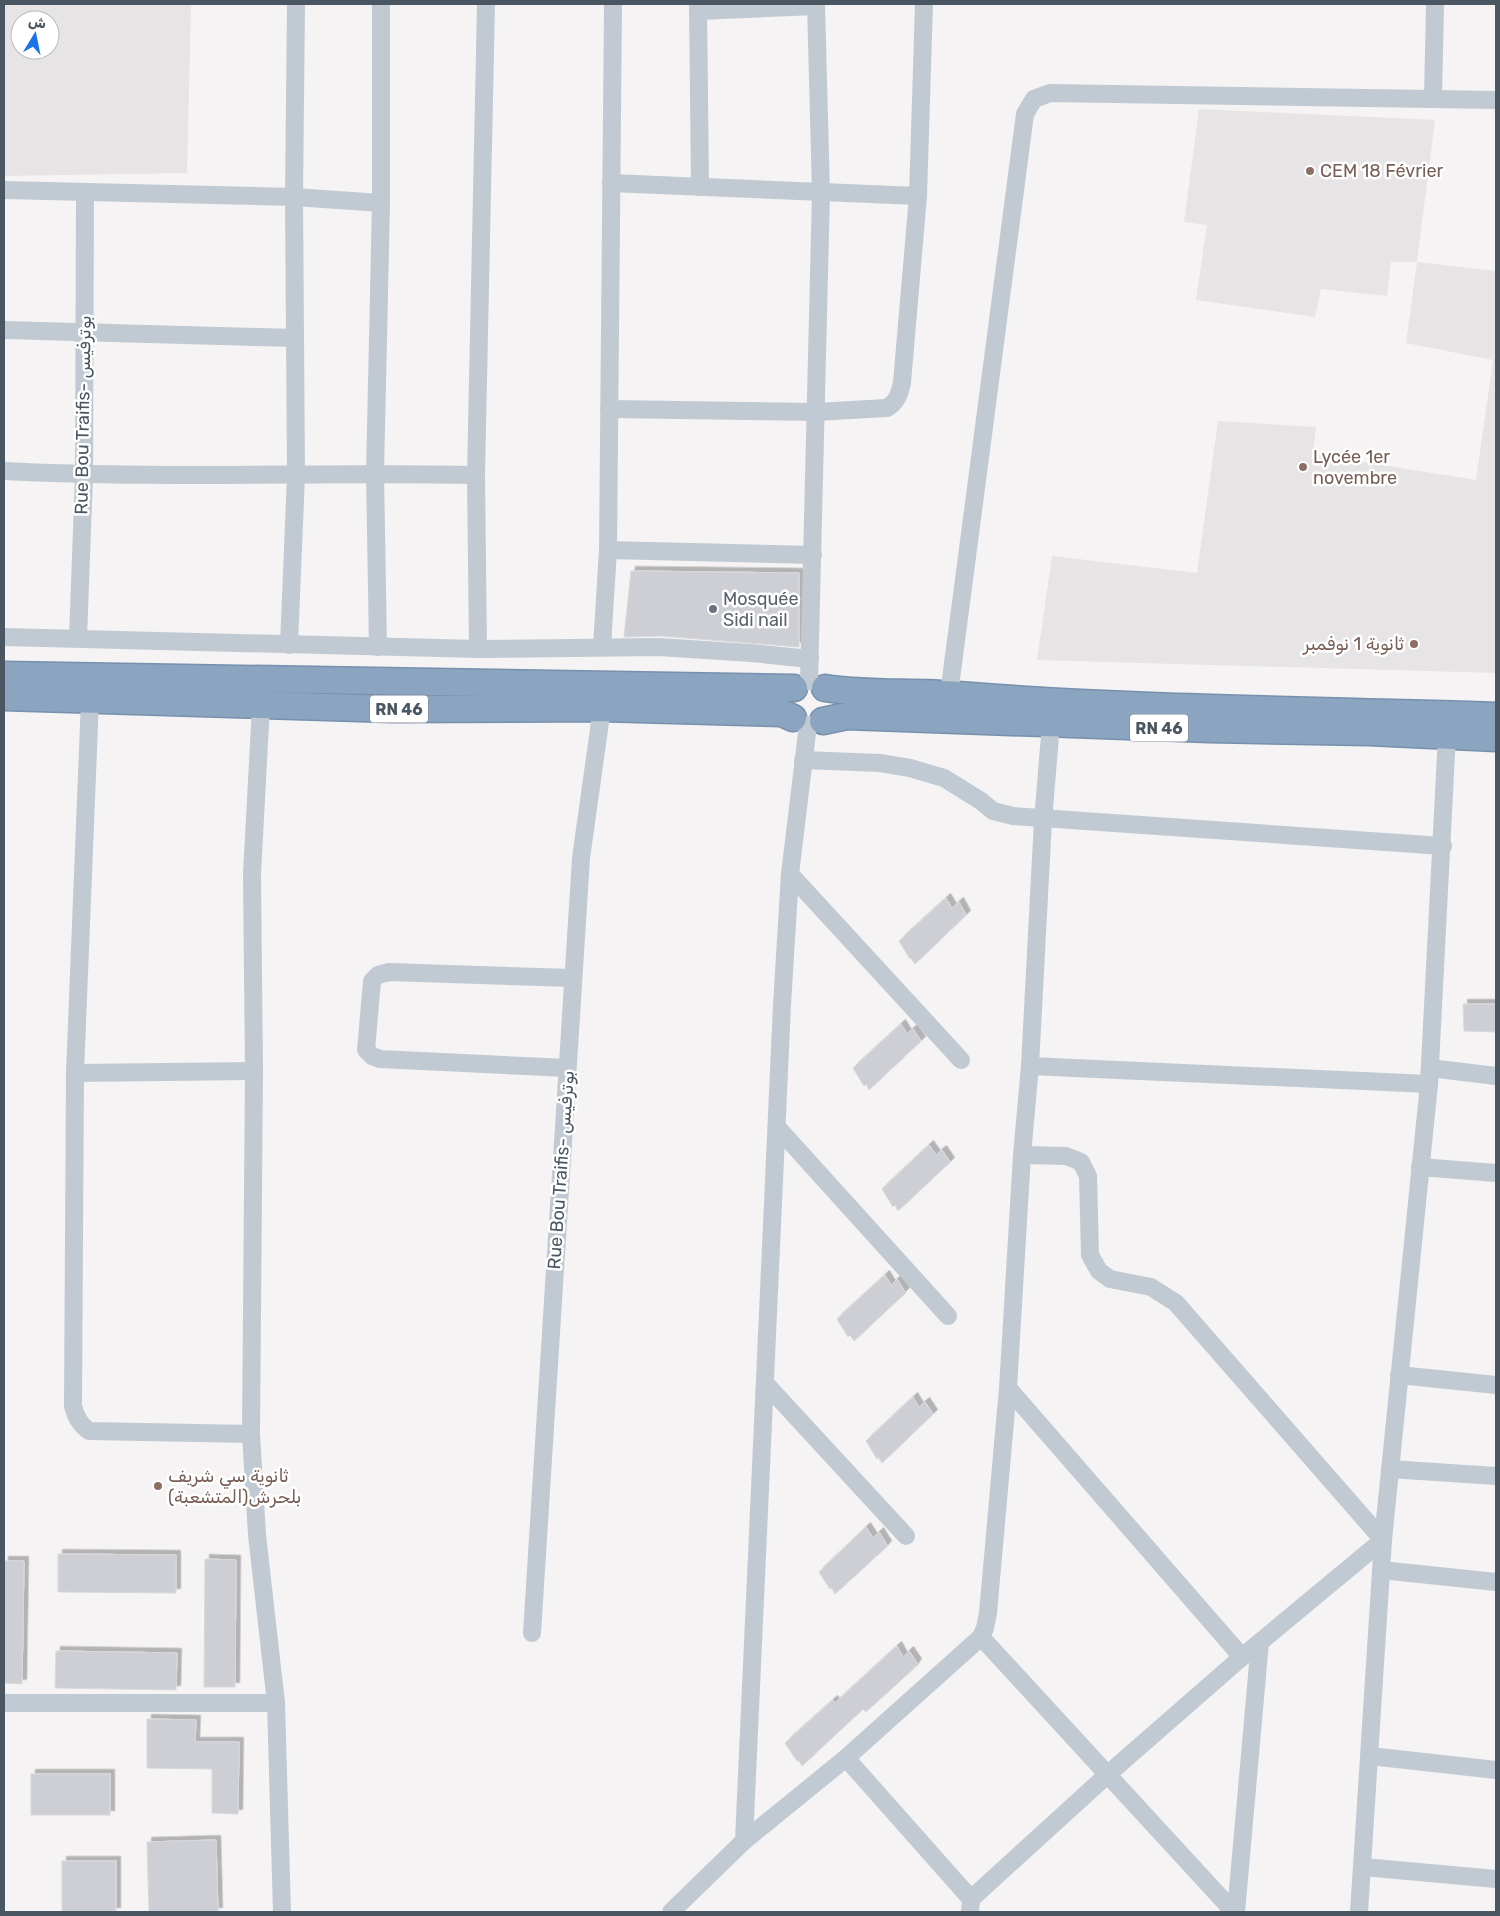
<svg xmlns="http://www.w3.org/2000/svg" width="1500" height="1916" viewBox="0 0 1500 1916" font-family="Rubik,'Noto Naskh Arabic',sans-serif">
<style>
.education{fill:#e6e4e5;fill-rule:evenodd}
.building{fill:#cdcfd5;stroke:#d7d9de;filter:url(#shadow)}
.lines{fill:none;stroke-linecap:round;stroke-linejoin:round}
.highway-casing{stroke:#7690ad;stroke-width:29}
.minor{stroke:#c1cad2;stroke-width:18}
.highway{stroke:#8ba5c1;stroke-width:26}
.education-dot{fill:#8d6e63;stroke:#fff;stroke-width:2}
.worship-dot{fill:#6b7280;stroke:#fff;stroke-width:2}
.labels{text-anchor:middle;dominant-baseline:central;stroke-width:5;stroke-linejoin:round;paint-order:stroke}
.shield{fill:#fff;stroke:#808990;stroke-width:1}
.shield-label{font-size:16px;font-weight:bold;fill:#4a5661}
.education-label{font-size:18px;fill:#785e54;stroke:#fff;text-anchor:start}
.street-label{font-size:18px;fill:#4a5661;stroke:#fff}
.worship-label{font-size:18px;fill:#5b616d;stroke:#fff;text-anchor:start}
</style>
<defs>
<filter id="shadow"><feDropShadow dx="4.5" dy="-4.5" stdDeviation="0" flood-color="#0004"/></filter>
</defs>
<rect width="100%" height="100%" fill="#f5f3f3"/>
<!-- education -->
<g class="education">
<path d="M4,4H191L187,173L4,176ZM20,20H50V50H20Z"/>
<path d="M1199,109L1435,120L1417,262L1496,271V673L1037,660L1052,556L1197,573L1218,421L1316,427L1313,454L1476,480L1493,360L1406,343L1417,262H1391L1387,296L1321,289L1315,317L1196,300L1207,225L1184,222Z"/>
</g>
<!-- building -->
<g class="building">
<path d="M631,571L799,573V647L660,636L624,637Z"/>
<path d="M946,898L952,908L959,902L966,915L915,964L911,958L910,959L899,941Z"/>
<path d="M1463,1004H1496V1032L1464,1031Z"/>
<path d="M901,1024L907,1034L913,1029L921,1041L869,1090L866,1084L864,1086L853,1068Z"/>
<path d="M929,1145L936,1155L942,1150L950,1162L898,1211L895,1205L893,1207L882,1189Z"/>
<path d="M885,1275L891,1285L897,1279L905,1292L901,1296V1297L854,1341L850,1335L848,1337L837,1319Z"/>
<path d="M913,1397L919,1407L925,1402L933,1414L882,1463L878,1457L877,1459L866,1441Z"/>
<path d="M866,1527L873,1538L879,1532L887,1545L883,1550L835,1594L832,1588L830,1589L819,1572Z"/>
<path d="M58,1554L176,1555V1593L58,1592Z"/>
<path d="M205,1559L236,1560L235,1687H204Z"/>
<path d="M4,1561H24L22,1684L4,1683Z"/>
<path d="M897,1646L903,1657L909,1651L917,1663L913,1669L866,1712L863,1709L802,1766L798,1760L797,1761L785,1743L833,1700L835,1703Z"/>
<path d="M56,1651L177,1653L176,1690L55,1688Z"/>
<path d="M147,1719L196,1720L195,1742H239L238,1814L212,1813V1769L147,1768Z"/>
<rect x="31" y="1774" width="79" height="41"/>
<path d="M216,1840L218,1912H149L147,1842Z"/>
<rect x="62" y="1861" width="54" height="51"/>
</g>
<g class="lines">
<defs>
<g id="highway">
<path d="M4,675L794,688"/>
<path d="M825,688C869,695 913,691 957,695C1136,709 1317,710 1496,716"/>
<path d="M4,697L392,709L602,708L782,713L793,718"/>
<path d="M823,721L847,716L1210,729L1369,732L1496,738"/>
</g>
</defs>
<!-- highway casing -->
<use href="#highway" class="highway-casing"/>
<!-- minor -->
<g class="minor">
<path d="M698,4L700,187"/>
<path d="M698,11L816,6"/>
<path d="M1433,98L1435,4"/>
<path d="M611,183L918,196"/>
<path d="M4,190L294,197L381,203"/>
<path d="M4,330L295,338"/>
<path d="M609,409L816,412L887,408C897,402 899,395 902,383L918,196L924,4"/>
<path d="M4,471C161,479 319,472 476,475"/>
<path d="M608,550L813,555"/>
<path d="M4,637L478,649L659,647L751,653L810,659"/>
<path d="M78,638L84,475L85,192"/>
<path d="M289,645L296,475L294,197L296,4"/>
<path d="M378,647L375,473L381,203V4"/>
<path d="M602,647L608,550L613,4"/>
<path d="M478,649L476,475L486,4"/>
<path d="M809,681L821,193L816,4"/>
<path d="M949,694L1025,114L1034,99L1050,93L1496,100"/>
<path d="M90,700L75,1073L73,1406C76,1418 80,1424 89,1431L251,1434"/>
<path d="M261,706L252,874L254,1071L251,1434L257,1535L276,1703L282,1912"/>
<path d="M1051,724L1043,820L1030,1066L1022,1155L1008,1388L988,1613L985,1628L981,1637L1234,1912"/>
<path d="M803,760L880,763L910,768L944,778L981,801L993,811L1013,816L1443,846"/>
<path d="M790,874L961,1060"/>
<path d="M1030,1066L1429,1084"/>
<path d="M567,1068L380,1059L372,1056L366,1050L372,981L378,975L389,972L572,978"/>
<path d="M1430,1068L1496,1076"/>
<path d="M75,1073L254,1071"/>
<path d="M777,1127L948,1316"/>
<path d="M1420,1167L1496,1173"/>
<path d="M1399,1375L1496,1385"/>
<path d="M765,1383L906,1536"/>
<path d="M1008,1388L1242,1657"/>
<path d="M1390,1469L1496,1476"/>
<path d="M1381,1570L1496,1582"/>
<path d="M532,1633L581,858L602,708"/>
<path d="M4,1703H276"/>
<path d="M1370,1756L1496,1770"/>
<path d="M846,1758L971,1899L970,1912"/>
<path d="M744,1841L782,1005L790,874L808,725"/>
<path d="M1363,1867L1496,1879"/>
<path d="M971,1899L1107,1775L1242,1657L1383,1540L1176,1303L1151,1287L1110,1279L1099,1271L1090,1255L1088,1176L1081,1162L1066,1156L1022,1155"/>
<path d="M671,1912L744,1841L846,1758L981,1637"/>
<path d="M1236,1912L1260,1642"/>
<path d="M1359,1912L1383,1540L1429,1084L1447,735"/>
</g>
<!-- highway -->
<use href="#highway" class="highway"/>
</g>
<!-- markers -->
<g class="education-dot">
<circle cx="1310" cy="171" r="5"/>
<circle cx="1303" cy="467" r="5"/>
<circle cx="1414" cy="644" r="5"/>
<circle cx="158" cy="1486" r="5"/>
</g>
<circle class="worship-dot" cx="713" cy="609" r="5"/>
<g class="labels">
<!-- shield labels -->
<g class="shield">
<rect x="370" y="695.5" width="58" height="27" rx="4"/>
<rect x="1130" y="714.5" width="58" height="27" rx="4"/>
</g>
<g class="shield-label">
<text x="399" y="709">RN 46</text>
<text x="1159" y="728">RN 46</text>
</g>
<!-- education labels -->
<g class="education-label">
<text x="1320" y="171">CEM 18 Février</text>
<text x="1313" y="457">Lycée 1er<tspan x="1313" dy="21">novembre</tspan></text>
<text x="1404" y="644" text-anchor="end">ثانوية 1 نوفمبر</text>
<text x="168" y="1476">ثانوية سي شريف<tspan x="168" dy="21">بلحرش(المتشعبة)</tspan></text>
</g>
<!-- street labels -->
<g class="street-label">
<text transform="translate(83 415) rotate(-89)">Rue Bou Traifis- بوترفيس</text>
<text transform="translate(561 1170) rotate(-86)">Rue Bou Traifis- بوترفيس</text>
</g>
<!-- worship labels -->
<g class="worship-label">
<text x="723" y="599">Mosquée<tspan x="723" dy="21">Sidi nail</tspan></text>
</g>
</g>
<!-- border -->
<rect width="1500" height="1916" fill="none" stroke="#4a5661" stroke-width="10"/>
<!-- north arrow -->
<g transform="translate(35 35) rotate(10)"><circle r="24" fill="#ffffff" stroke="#b7bbc0"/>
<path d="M0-4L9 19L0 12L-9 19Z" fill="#1a73e8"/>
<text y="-8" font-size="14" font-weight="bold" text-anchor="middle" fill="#4a5661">ش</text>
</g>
</svg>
